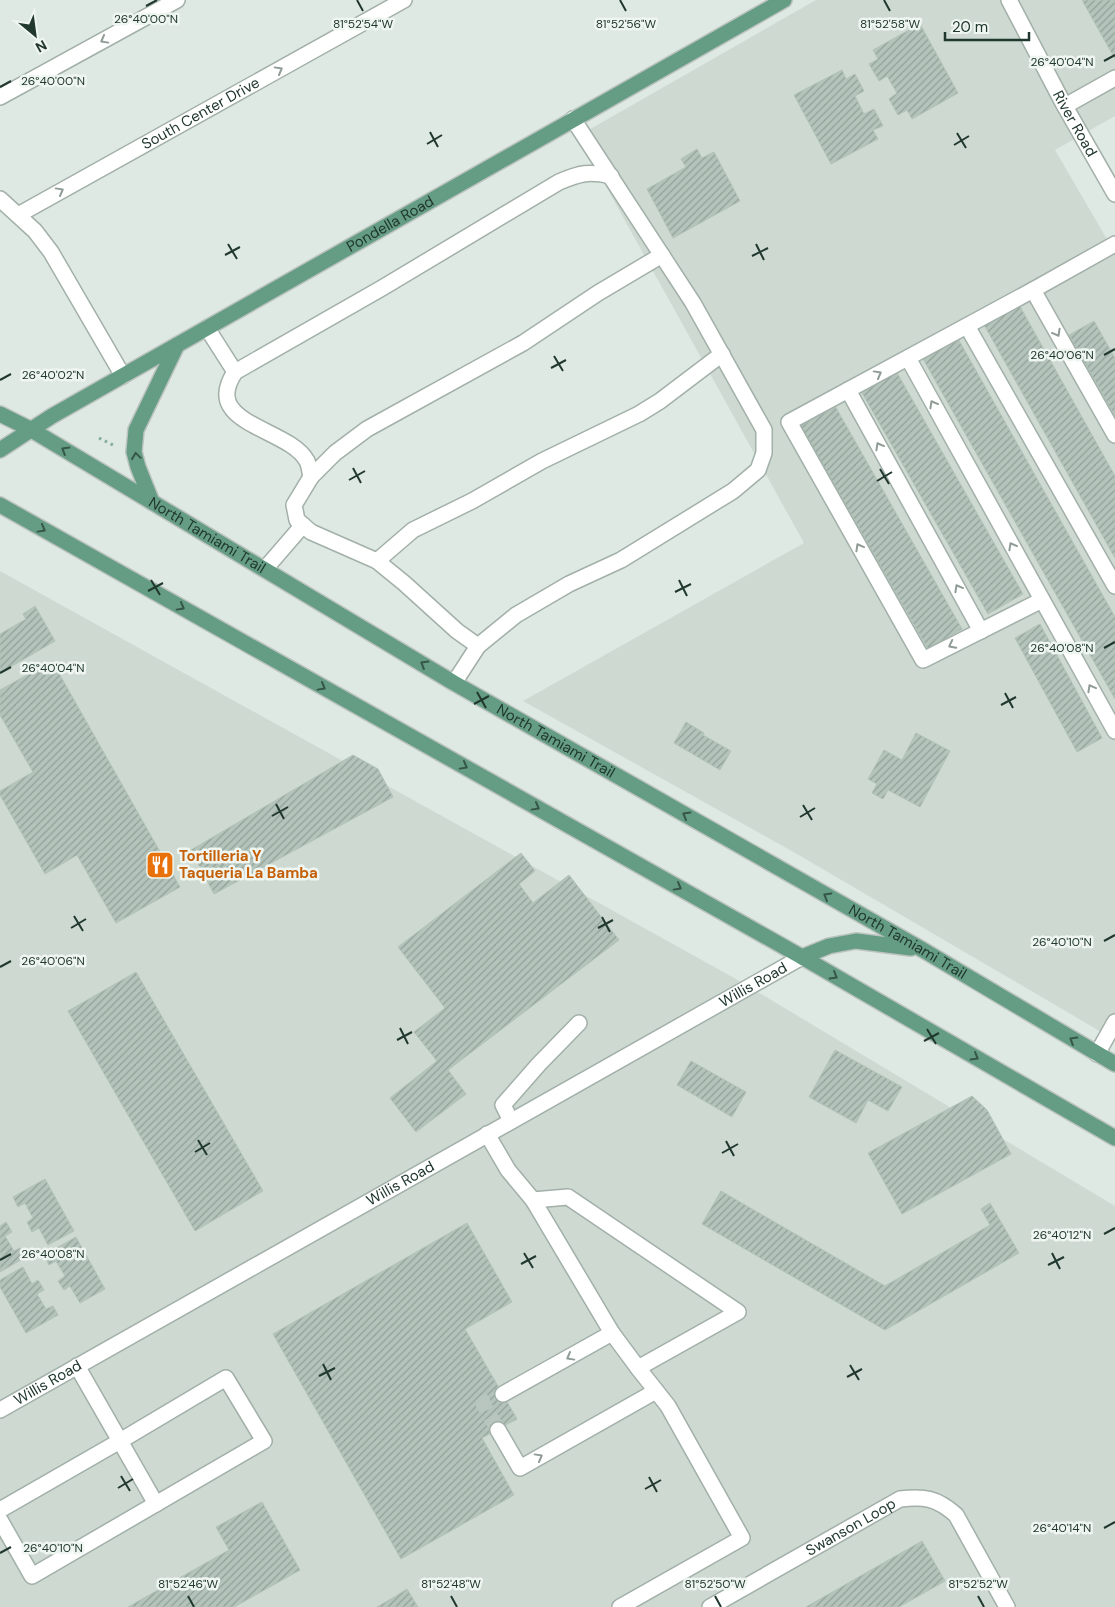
<svg xmlns="http://www.w3.org/2000/svg" width="1115" height="1607" viewBox="0 0 1115 1607" font-family="'DM Sans',sans-serif">
<style>
.built{fill:#cdd9d1}
.building{fill:url(#building-hatch);stroke:#b2c3b8}
.lines{fill:none;stroke-linecap:round;stroke-linejoin:round}
.minor-tunnel{stroke:#b9c6bf;stroke-width:15;stroke-dasharray:15 8;stroke-linecap:butt}
.minor-casing{stroke:#a2b0a9;stroke-width:18}
.major-casing{stroke:#bcc3c0;stroke-width:18}
.path{stroke:#80ac96;stroke-width:3;stroke-dasharray:2.5 4;stroke-linecap:butt}
.minor{stroke:#fff;stroke-width:15}
.major{stroke:#659d84;stroke-width:15}
.oneway{stroke:#909c96}
.oneway2{stroke:#355648}
.ticks{fill:none;stroke:#21382e;stroke-width:2}
.labels{text-anchor:middle;dominant-baseline:central;stroke-width:5;stroke-linejoin:round;paint-order:stroke}
.street-label{font-size:15px;fill:#21382e;stroke:#eff6f1}
.food-label{font-size:15px;font-weight:bold;fill:#c56008;stroke:#eff6f1;text-anchor:start}
.ticks-label{font-size:12px;text-anchor:middle;fill:#21382e;stroke:#eff6f1;stroke-width:5;stroke-linejoin:round;paint-order:stroke}
</style>
<defs>
<pattern id="building-hatch" width="6" height="6" patternUnits="userSpaceOnUse" patternTransform="scale(1.25)"><rect width="6" height="6" fill="#b4c4bb"/><path d="M-1 1l2-2M0 6l6-6M5 7l2-2" fill="none" stroke="#92a098"/></pattern>
</defs>
<rect width="100%" height="100%" fill="#dfe9e3"/>
<!-- built -->
<g class="built">
<path d="M816,0H1115V116L1055,150L1115,253V1040L797,854L523,701L804,543L578,136Z"/>
<path d="M0,571L736,979L1115,1206V1607H0Z"/>
</g>
<!-- building -->
<g class="building">
<path d="M1082,0H1115V59Z"/>
<path d="M920,24L958,93L912,119L907,110L898,115L889,99L897,93L887,76L879,81L869,64L878,59L873,50Z"/>
<path d="M842,70L846,79L855,74L864,91L855,96L864,114L874,109L883,126L873,130L878,139L831,164L794,95Z"/>
<path d="M697,149L702,158L714,152L740,201L673,238L647,189L686,167L681,159Z"/>
<path d="M1018,303L1115,476V558L983,323Z"/>
<path d="M1094,321L1115,358V416L1069,335Z"/>
<path d="M957,337L1115,617V699L922,357Z"/>
<path d="M896,371L1023,594L988,614L861,391Z"/>
<path d="M835,406L962,629L928,649L801,426Z"/>
<path d="M35,606L55,641L0,673V634L26,619L23,614Z"/>
<path d="M1040,624L1102,738L1077,752L1015,638Z"/>
<path d="M52,661L180,887L116,923L77,855L45,874L0,795V791L33,772L0,715V690Z"/>
<path d="M686,722L704,733L703,735L731,751L720,770L674,743Z"/>
<path d="M916,733L950,751L920,807L888,790L883,799L872,793L877,784L868,779L884,750L902,760Z"/>
<path d="M353,755L378,769L393,797L214,894L191,850Z"/>
<path d="M521,853L535,871L519,884L533,903L569,875L619,940L448,1070L466,1094L416,1132L390,1098L437,1061L414,1032L445,1008L398,947Z"/>
<path d="M136,972L263,1191L195,1231L68,1011Z"/>
<path d="M835,1050L902,1087L888,1111L868,1100L856,1123L809,1097Z"/>
<path d="M691,1061L746,1092L732,1117L677,1085Z"/>
<path d="M972,1096L987,1110L1011,1154L902,1214L868,1153Z"/>
<path d="M45,1179L74,1231L48,1245L39,1228L32,1232L27,1222L33,1218L25,1203L18,1207L13,1197Z"/>
<path d="M721,1191L885,1286L990,1225L981,1209L990,1203L1019,1253L885,1330L702,1224Z"/>
<path d="M6,1222L12,1232L5,1236L14,1251L20,1248L26,1257L0,1272V1226Z"/>
<path d="M467,1223L512,1302L465,1329L517,1419L482,1438L514,1495L401,1559L273,1334Z"/>
<path d="M76,1237L105,1289L80,1303L70,1286L64,1290L58,1281L65,1276L56,1261L49,1265L44,1255Z"/>
<path d="M23,1267L32,1284L38,1280L44,1290L37,1294L46,1309L53,1306L58,1315L26,1333L0,1287V1280Z"/>
<path d="M262,1502L300,1570L234,1607H128L229,1550L216,1527Z"/>
<path d="M922,1541L945,1581L899,1607H806Z"/>
<path d="M407,1589L418,1607H377L396,1596Z"/>
</g>
<g class="lines">
<!-- minor-tunnel -->
<path class="minor-tunnel" d="M498,1430L483,1404L503,1394"/>
<defs>
<g id="minor">
<path id="s1" d="M1009,0L1063,103L1115,194"/>
<path d="M0,97L177,0"/>
<path d="M1065,106L1115,78"/>
<path d="M0,199L35,231L51,252L123,376"/>
<path id="s2" d="M18,215L404,0"/>
<path d="M1033,290L1115,435"/>
<path d="M967,326L1115,586"/>
<path d="M207,328L235,372"/>
<path d="M908,358L1115,731"/>
<path d="M848,390L981,631"/>
<path d="M311,477C310,472 309,465 307,461C288,427 200,425 235,372L382,288L559,182C580,173 589,171 611,176"/>
<path d="M377,561L413,530L472,501L542,461L639,414L660,401L722,354"/>
<path d="M265,569L303,525"/>
<path d="M1042,600L923,660L789,422L1033,290L1115,244"/>
<path d="M478,646L457,631L404,583L377,561L311,532L297,520L294,505L311,477L335,453L367,429L523,343L598,293L662,255"/>
<path d="M454,683L478,646L516,615L569,584L621,560L733,491L758,470L764,453V430L693,303L573,119"/>
<path d="M1097,1054L1115,1022"/>
<path d="M511,1121L503,1105L539,1064L579,1023"/>
<path d="M487,1134L508,1170L533,1200L612,1333L638,1368L668,1406L742,1538L620,1607"/>
<path d="M533,1200L568,1197L738,1312L638,1368"/>
<path d="M503,1394L612,1333"/>
<path id="s3" d="M0,1410C266,1257 535,1109 802,957"/>
<path d="M498,1430L520,1468L656,1391"/>
<path d="M0,1510L120,1441L156,1504"/>
<path d="M0,1520L32,1576L264,1441L226,1378L120,1441L77,1366"/>
<path id="s4" d="M710,1607L900,1499C924,1496 937,1498 956,1515L1007,1607"/>
</g>
<g id="major">
<path id="s5" d="M0,414L30,429L454,683L923,950L1115,1064"/>
<path id="s6" d="M0,450L52,416L784,0"/>
<path d="M152,502L138,467L134,452L136,430L177,345"/>
<path d="M0,505L802,957L1115,1138"/>
<path d="M802,957L829,946L856,941L911,948"/>
</g>
</defs>
<!-- minor casing -->
<use href="#minor" class="minor-casing"/>
<!-- major casing -->
<use href="#major" class="major-casing"/>
<!-- path -->
<path class="path" d="M99,438L113,445"/>
<!-- minor -->
<use href="#minor" class="minor"/>
<!-- major -->
<use href="#major" class="major"/>
</g>
<!-- one-way arrows -->
<defs><path id="oneway-chevron" d="M-2-3.5L2.5 0L-2 3.5" fill="none" stroke-width="1.6" stroke-linecap="round" stroke-linejoin="round" transform="scale(1.25)"/></defs>
<g class="oneway">
<use href="#oneway-chevron" transform="translate(104 40) rotate(151)"/>
<use href="#oneway-chevron" transform="translate(279 70) rotate(-29)"/>
<use href="#oneway-chevron" transform="translate(60 191) rotate(-29)"/>
<use href="#oneway-chevron" transform="translate(1057 333) rotate(61)"/>
<use href="#oneway-chevron" transform="translate(878 374) rotate(-29)"/>
<use href="#oneway-chevron" transform="translate(933 404) rotate(-119)"/>
<use href="#oneway-chevron" transform="translate(879 446) rotate(-119)"/>
<use href="#oneway-chevron" transform="translate(1012 546) rotate(-119)"/>
<use href="#oneway-chevron" transform="translate(859 547) rotate(-119)"/>
<use href="#oneway-chevron" transform="translate(958 588) rotate(-119)"/>
<use href="#oneway-chevron" transform="translate(952 645) rotate(153)"/>
<use href="#oneway-chevron" transform="translate(1091 688) rotate(-119)"/>
<use href="#oneway-chevron" transform="translate(570 1357) rotate(151)"/>
<use href="#oneway-chevron" transform="translate(539 1457) rotate(-29)"/>
</g>
<g class="oneway2">
<use href="#oneway-chevron" transform="translate(65 450) rotate(-149)"/>
<use href="#oneway-chevron" transform="translate(136 456) rotate(-98)"/>
<use href="#oneway-chevron" transform="translate(42 529) rotate(29)"/>
<use href="#oneway-chevron" transform="translate(181 607) rotate(29)"/>
<use href="#oneway-chevron" transform="translate(424 664) rotate(-149)"/>
<use href="#oneway-chevron" transform="translate(322 687) rotate(29)"/>
<use href="#oneway-chevron" transform="translate(464 766) rotate(29)"/>
<use href="#oneway-chevron" transform="translate(536 807) rotate(29)"/>
<use href="#oneway-chevron" transform="translate(686 815) rotate(-150)"/>
<use href="#oneway-chevron" transform="translate(678 887) rotate(29)"/>
<use href="#oneway-chevron" transform="translate(827 896) rotate(-150)"/>
<use href="#oneway-chevron" transform="translate(834 976) rotate(30)"/>
<use href="#oneway-chevron" transform="translate(1073 1040) rotate(-149)"/>
<use href="#oneway-chevron" transform="translate(975 1057) rotate(30)"/>
</g>
<!-- ticks -->
<path class="ticks" d="M357,0L363,11M620,0L626,11M884,0L890,11M146,6L157,0M1104,61L1115,55M0,87L11,81M430,132L438,147M957,133L966,148M427,144L442,135M954,145L969,136M228,244L237,259M756,244L764,260M225,255L240,247M752,256L768,248M1104,355L1115,349M554,356L563,371M551,368L566,360M0,380L11,374M353,468L361,483M880,469L889,484M349,480L365,471M877,481L892,472M151,580L160,595M679,580L687,596M148,591L163,583M675,592L691,584M1104,648L1115,642M0,673L11,667M477,692L486,708M1005,693L1013,708M474,704L489,696M1001,705L1016,697M276,804L284,819M803,805L812,820M272,816L288,807M800,817L815,808M74,916L83,931M602,917L610,932M71,928L86,919M598,928L613,920M1104,941L1115,935M0,967L11,961M400,1028L408,1044M927,1029L936,1044M397,1040L412,1032M924,1041L939,1033M198,1140L207,1155M726,1141L734,1156M195,1152L210,1143M722,1153L738,1144M1104,1234L1115,1228M524,1253L533,1268M1052,1253L1060,1269M0,1260L11,1254M521,1264L536,1256M1048,1265L1064,1257M323,1364L331,1380M850,1365L859,1380M319,1376L335,1368M847,1377L862,1369M121,1476L130,1491M649,1477L657,1492M118,1488L133,1479M645,1489L661,1480M1104,1528L1115,1522M0,1553L11,1547M188,1596L194,1607M451,1596L457,1607M715,1596L721,1607M978,1596L984,1607"/>
<!-- icons -->
<defs>
<symbol id="restaurant-square" viewBox="-11 -11 22 22"><rect x="-9" y="-9" width="18" height="18" rx="4" fill="#e8710a" stroke="#eff6f1"/><path d="M-5-6h1v4h1v-4h1v4h1v-4h1v5L-1.5 .5V6h-2V.5L-5-1ZM5-6V6H3V1.5H1.5Q1.5-4 5-6Z" fill="#fff"/></symbol>
</defs>
<g fill-rule="evenodd">
<use href="#restaurant-square" x="144" y="849" width="32" height="32"/>
</g>
<g class="labels">
<!-- street labels -->
<g class="street-label">
<text stroke="none"><textPath href="#s2" startOffset="209">South Center Drive</textPath></text>
<text stroke="none"><textPath href="#s1" startOffset="140">River Road</textPath></text>
<text stroke="none"><textPath href="#s6" startOffset="451">Pondella Road</textPath></text>
<text stroke="none"><textPath href="#s5" startOffset="240">North Tamiami Trail</textPath></text>
<text stroke="none"><textPath href="#s5" startOffset="645">North Tamiami Trail</textPath></text>
<text stroke="none"><textPath href="#s5" startOffset="1050">North Tamiami Trail</textPath></text>
<text stroke="none"><textPath href="#s3" startOffset="865">Willis Road</textPath></text>
<text stroke="none"><textPath href="#s3" startOffset="460">Willis Road</textPath></text>
<text stroke="none"><textPath href="#s3" startOffset="55">Willis Road</textPath></text>
<text stroke="none"><textPath href="#s4" startOffset="162">Swanson Loop</textPath></text>
</g>
<!-- food labels -->
<g class="food-label">
<text x="179" y="856">Tortilleria Y<tspan x="179" dy="17">Taqueria La Bamba</tspan></text>
</g>
</g>
<g class="ticks-label">
<text x="146" y="23">26°40'00"N</text>
<text x="363" y="28">81°52'54"W</text>
<text x="626" y="28">81°52'56"W</text>
<text x="890" y="28">81°52'58"W</text>
<text x="1062" y="66">26°40'04"N</text>
<text x="53" y="85">26°40'00"N</text>
<text x="1062" y="359">26°40'06"N</text>
<text x="53" y="379">26°40'02"N</text>
<text x="1062" y="652">26°40'08"N</text>
<text x="53" y="672">26°40'04"N</text>
<text x="1062" y="946">26°40'10"N</text>
<text x="53" y="965">26°40'06"N</text>
<text x="1062" y="1239">26°40'12"N</text>
<text x="53" y="1258">26°40'08"N</text>
<text x="1062" y="1532">26°40'14"N</text>
<text x="53" y="1552">26°40'10"N</text>
<text x="188" y="1588">81°52'46"W</text>
<text x="451" y="1588">81°52'48"W</text>
<text x="715" y="1588">81°52'50"W</text>
<text x="978" y="1588">81°52'52"W</text>
</g>
<!-- north arrow -->
<g transform="translate(35 35) rotate(151)" stroke="#eff6f1" stroke-width="4" paint-order="stroke">
<path d="M0-4L9 19L0 12L-9 19Z" fill="#21382e"/>
<text y="-8" font-size="14" font-weight="bold" text-anchor="middle" fill="#21382e">N</text>
</g>
<!-- scale -->
<path d="M945 32v8h84v-8" fill="none" stroke="#21382e" stroke-width="2.5"/>
<text x="952" y="32" font-size="15" fill="#21382e" stroke="#eff6f1" stroke-width="4" paint-order="stroke">20 m</text>
</svg>
